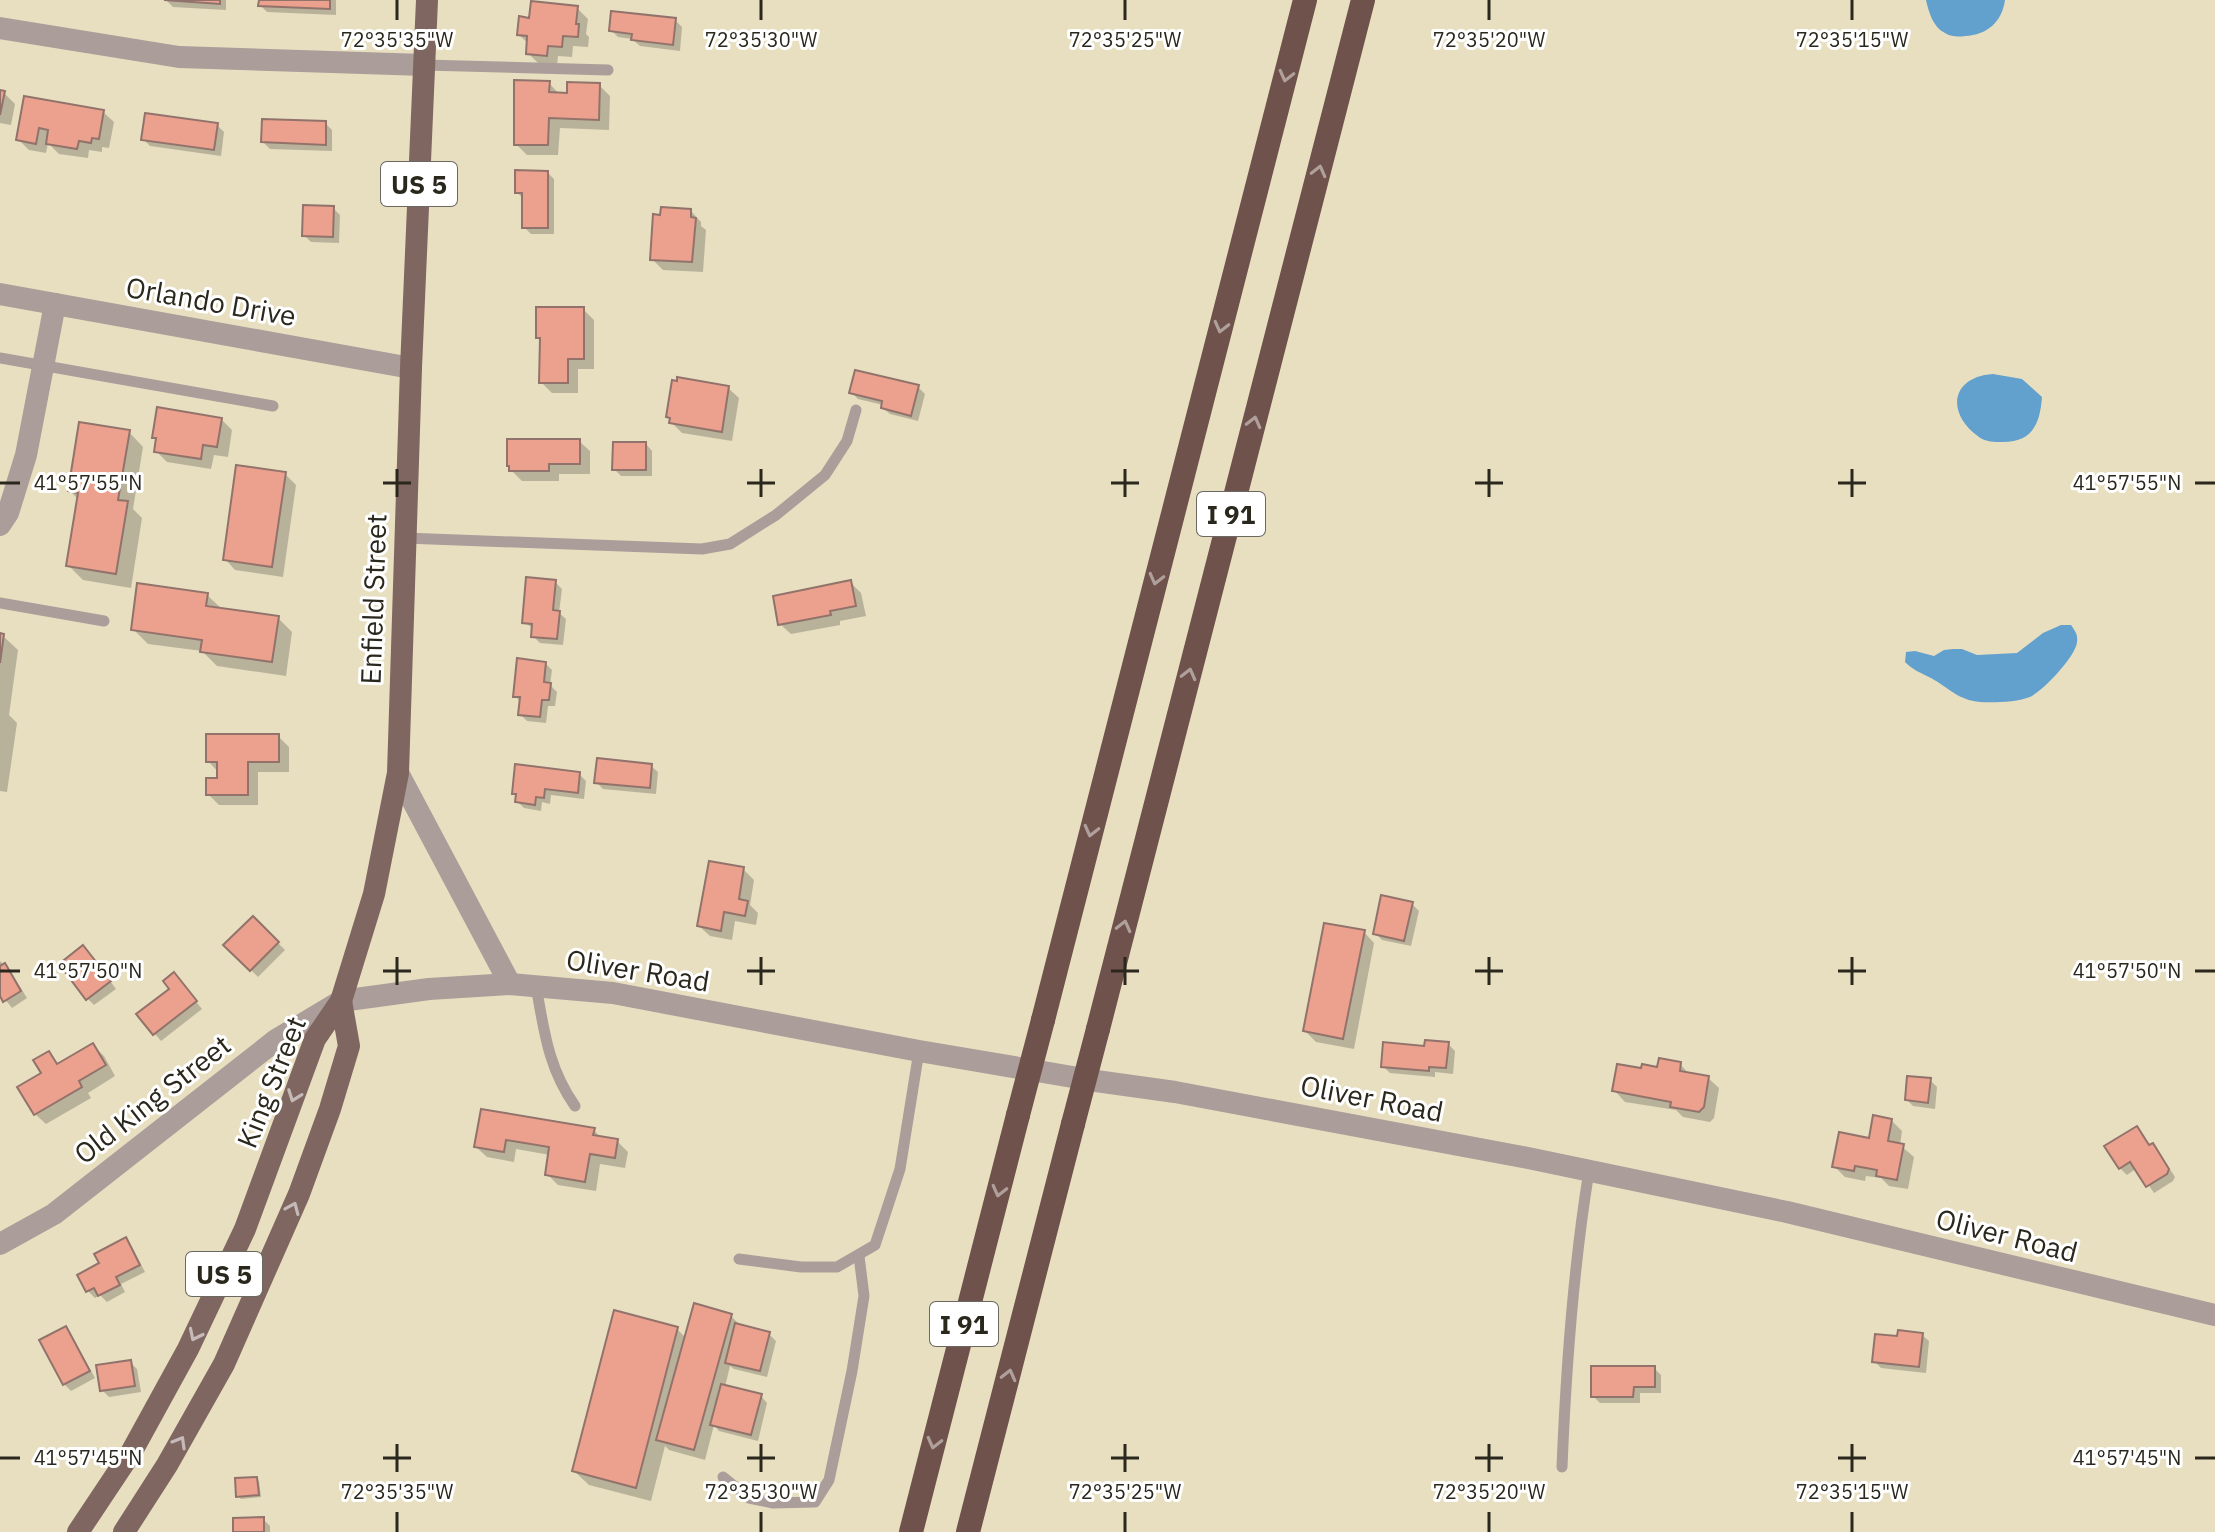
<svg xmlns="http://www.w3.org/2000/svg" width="2215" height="1532" viewBox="0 0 2215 1532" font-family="'IBM Plex Sans',sans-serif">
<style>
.water{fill:#62a0cd}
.shadow{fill:#0003}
.building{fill:#eba18e;stroke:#92736b;stroke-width:2}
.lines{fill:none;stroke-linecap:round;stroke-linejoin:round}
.service{stroke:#ab9d99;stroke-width:11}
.minor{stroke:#ab9d99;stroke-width:22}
.primary{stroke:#7f6660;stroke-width:22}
.motorway{stroke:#6f524b;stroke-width:24}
.motorway-bridge{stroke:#6f524b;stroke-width:24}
.oneway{stroke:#b0a09c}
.oneway2{stroke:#c5bab7}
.ticks{fill:none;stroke:#2a271c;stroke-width:3}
.labels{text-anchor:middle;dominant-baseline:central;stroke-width:6;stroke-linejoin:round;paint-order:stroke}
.shield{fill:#fff;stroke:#6a6860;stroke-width:2}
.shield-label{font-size:26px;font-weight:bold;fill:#2a271c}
.street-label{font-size:28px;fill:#2a271c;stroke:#fff}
.ticks-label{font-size:20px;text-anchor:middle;fill:#2a271c;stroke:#fff;stroke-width:6;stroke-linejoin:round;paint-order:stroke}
</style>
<rect width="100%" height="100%" fill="#e8dfc1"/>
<!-- water -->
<g class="water">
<path d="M1926,0H2005C2002,22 1987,35 1965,36C1959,37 1951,37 1945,33C1933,27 1929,13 1926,0Z"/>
<path d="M1993,374L2022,379L2042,397C2040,423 2033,442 2003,442C1994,442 1986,442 1979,437C1946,414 1950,377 1993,374Z"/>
<path d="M2061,625H2071C2075,631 2078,634 2077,642C2076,656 2043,691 2030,697C2017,702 1994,703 1980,702C1958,700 1949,688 1931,678C1921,673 1913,670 1905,662L1906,652L1915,651L1934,656L1944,650L1953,649H1962L1977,655L2017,653L2043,633Z"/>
</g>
<!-- shadow -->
<g class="shadow">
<path d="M166,0H226V10L173,7Z"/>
<path d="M261,0H336V15L267,12L260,5Z"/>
<path d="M577,8L588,19L586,34L589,37L588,47L573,46L572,57L558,56L557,66L539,64L528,53L529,44L519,35L531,20Z"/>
<path d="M675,20L682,27L680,51L640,46L632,39L618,37L611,30Z"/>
<path d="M549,83L560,95L599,85L610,96L609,130L560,128L558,155H527L516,144Z"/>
<path d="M0,92L4,93L15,104L11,125L0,123Z"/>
<path d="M25,99L103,112L114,122L109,148L102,147V152L89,150L88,158L59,154L48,143L46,153L29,150L18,139Z"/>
<path d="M325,123L332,130V151L270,149L263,142Z"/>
<path d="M217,125L224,132L221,156L150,146L143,139Z"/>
<path d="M548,173L554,179V234H531L524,227V200L517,192Z"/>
<path d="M333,208L340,215L339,243L311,242L304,235Z"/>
<path d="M691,211L701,222V226L706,230L703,272L663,270L652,259Z"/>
<path d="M583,309L594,320V369H578V393H552L541,382L542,341L538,337Z"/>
<path d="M678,383L728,388L739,398L732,441L682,433L672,423L668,417Z"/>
<path d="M918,387L925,394L918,421L890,414L883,408V405L858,399L851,392Z"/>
<path d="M221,419L232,430L228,457L214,455L211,469L167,462L156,451L158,440L155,437Z"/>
<path d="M129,432L143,447L133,509L142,518L131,588L83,580L68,565L79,500L70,491Z"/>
<path d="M579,441L590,451V474H559V481H522L511,470Z"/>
<path d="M646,444L652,451V476H621L614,469Z"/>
<path d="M285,474L296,485L283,577L235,570L225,559Z"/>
<path d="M555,582L562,589L559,613L566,619L563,645L540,643L533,636L534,629L524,622Z"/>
<path d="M851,583L861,593L866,616L840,621V625L791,634L780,624Z"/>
<path d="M207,595L223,610L278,618L292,632L286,676L217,666L202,651L148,644L133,629Z"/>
<path d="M0,635L3,636L18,650L9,715L17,723L7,792L0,791Z"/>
<path d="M545,663L552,670L550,685L557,692L555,706H548L546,723L527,721L520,714L521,702L515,696Z"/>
<path d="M278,736L289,747V772H258V805H219L208,794L219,780V773L208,761Z"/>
<path d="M651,766L658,772L656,794L603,789L596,782Z"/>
<path d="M579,774L586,781L584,799L551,795L550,804L542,802L541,811L524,808L518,802V797L514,793Z"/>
<path d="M743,869L754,880L750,905L758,913L756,925L735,921L732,940L710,936L699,926Z"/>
<path d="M1412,904L1419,911L1411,946L1382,940L1375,933Z"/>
<path d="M253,918L285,950L258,977L226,945Z"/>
<path d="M1364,932L1374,943L1354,1049L1316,1042L1305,1031Z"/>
<path d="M90,954L116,989L94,1005L88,999Z"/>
<path d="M0,961L11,972L27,998L12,1008L0,993Z"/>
<path d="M180,982L202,1009L161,1041L139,1015Z"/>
<path d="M1448,1044L1455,1051L1453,1074L1435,1072V1077L1390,1073L1383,1066L1426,1048Z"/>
<path d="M93,1046L104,1056L115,1076L88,1093L91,1098L46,1124L35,1114L49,1054L60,1065Z"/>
<path d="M1680,1064L1690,1075L1708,1078L1719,1088L1714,1118L1710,1122L1683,1117L1676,1110L1625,1102L1615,1091L1642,1071Z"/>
<path d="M1930,1080L1937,1087L1935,1109L1913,1106L1907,1100Z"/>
<path d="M482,1111L594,1130L601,1138L617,1141L628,1152L625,1168L600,1164L596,1191L558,1185L547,1174L550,1155L516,1149L514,1162L487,1157L476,1147Z"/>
<path d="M1891,1120L1902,1131L1900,1145L1914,1157L1908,1189L1889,1186L1881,1178L1866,1176L1865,1181L1845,1177L1834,1166L1871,1140Z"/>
<path d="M2137,1128L2151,1146L2152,1145L2159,1152L2175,1177L2173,1181L2154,1193L2137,1168L2127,1175L2120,1168Z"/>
<path d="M125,1240L132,1247L145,1272L121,1284L125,1292L107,1302L100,1295L95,1298L88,1291L80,1276L101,1264Z"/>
<path d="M730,1315L742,1327L769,1334L776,1341L767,1377L734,1369L730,1366L725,1387L761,1396L767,1403L758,1441L719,1431L714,1425L705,1460L669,1450L665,1446L651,1501L589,1485L574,1471L677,1329L686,1338Z"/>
<path d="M65,1329L72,1336L95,1378L71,1391L64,1384Z"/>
<path d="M1922,1335L1929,1341L1926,1373L1881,1368L1874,1361L1899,1339Z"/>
<path d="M130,1362L137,1369L141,1392L109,1397L102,1390Z"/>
<path d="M1654,1368L1661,1375V1393H1640V1403H1600L1593,1396Z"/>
<path d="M256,1479L259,1481L261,1497L241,1499L238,1496Z"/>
<path d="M263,1519L270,1526V1532H235Z"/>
</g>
<!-- building -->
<g class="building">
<path d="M164,0H220V4Z"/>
<path d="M259,0H330V9L258,6Z"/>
<path d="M531,1L578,6L576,24H579L578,37L563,36L562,47L548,46L547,56L526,54L527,36L517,35L519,16L529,18Z"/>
<path d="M611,11L676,18L673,45L631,40L632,34L609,31Z"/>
<path d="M514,80L550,81L549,92L567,93V82L600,83L599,120L549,118L548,145H514Z"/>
<path d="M0,90L5,91L0,115Z"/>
<path d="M24,96L104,110L99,139L92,138L91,143L79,141L77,149L46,144L48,130L39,128L36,144L16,140Z"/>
<path d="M145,113L218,123L214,150L141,140Z"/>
<path d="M262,119L326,121V145L261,142Z"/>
<path d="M515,170L548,171V228H522V193H515Z"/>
<path d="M303,205L334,206L333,237L302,236Z"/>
<path d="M661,207L691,209V217L696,218L692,262L650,260L653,214L660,215Z"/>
<path d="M536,307H584V359H568V383H539L540,338H536Z"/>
<path d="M855,370L919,385L911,416L881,408L882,401L849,393Z"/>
<path d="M677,377L729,386L722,432L669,423L670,418L666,417L672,380L677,381Z"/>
<path d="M157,407L222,418L217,447L203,445L201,459L154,452L156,438H152Z"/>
<path d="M79,422L130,430L118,500L128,501L116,574L66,566L78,493L68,491Z"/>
<path d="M507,439H580V464H549V471H509V466H507Z"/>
<path d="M613,442H646V470H612Z"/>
<path d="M236,465L286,472L272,567L223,560Z"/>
<path d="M526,577L556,580L553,610L560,611L557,639L531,637L532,624L522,623Z"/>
<path d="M851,580L856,606L830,611L831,615L778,625L773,596Z"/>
<path d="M137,583L208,593L206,606L279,616L272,662L200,652L202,640L131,630Z"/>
<path d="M0,633L4,634L0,663Z"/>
<path d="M517,658L546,662L544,682L551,683L549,700H542L540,717L518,715L520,697H513Z"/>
<path d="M206,734H279V762H248V795H206V778H217V762H206Z"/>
<path d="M597,758L652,764L650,788L594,783Z"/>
<path d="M515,764L580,772L578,793L545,789L544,798L536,797L535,805L515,802L516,794H512Z"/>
<path d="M709,861L744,867L739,899L748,901L745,916L724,912L721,931L697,926Z"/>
<path d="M1381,895L1413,902L1404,941L1373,934Z"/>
<path d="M253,916L279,942L250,971L223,945Z"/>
<path d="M1324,923L1365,930L1343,1039L1303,1031Z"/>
<path d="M83,945L111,981L86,1000L59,964Z"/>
<path d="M5,963L21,991L3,1002L0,996V966Z"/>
<path d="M174,972L197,1001L153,1035L136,1014L169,989L163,981Z"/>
<path d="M1425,1040L1449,1042L1446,1068L1429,1067V1071L1381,1067L1383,1042L1424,1046Z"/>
<path d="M93,1043L106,1065L79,1081L82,1087L34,1115L17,1087L41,1073L33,1060L49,1051L57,1064Z"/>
<path d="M1659,1058L1681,1062L1680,1071L1709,1076L1704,1107L1699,1112L1670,1107L1671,1102L1612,1091L1617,1064L1641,1068L1642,1064L1657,1067Z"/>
<path d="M1907,1076L1931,1078L1928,1103L1905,1100Z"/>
<path d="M481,1109L595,1128L593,1135L618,1139L615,1158L590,1154L585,1182L545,1175L549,1147L506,1140L504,1152L474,1147Z"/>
<path d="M1873,1115L1892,1119L1888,1141L1904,1144L1897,1180L1876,1176L1877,1170L1855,1166L1854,1171L1832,1167L1839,1132L1869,1138Z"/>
<path d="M2137,1126L2149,1145L2153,1143L2169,1169L2167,1174L2146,1187L2130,1162L2119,1169L2104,1146Z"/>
<path d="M126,1237L140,1265L116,1277L120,1285L98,1296L94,1288L86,1292L77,1275L99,1263L94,1254Z"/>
<path d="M694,1303L732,1314L694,1450L656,1440Z"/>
<path d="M614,1310L678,1327L636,1488L572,1471Z"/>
<path d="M735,1323L770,1332L760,1371L725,1363Z"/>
<path d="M66,1326L90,1371L63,1385L39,1340Z"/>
<path d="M1898,1330L1923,1333L1919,1367L1872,1362L1875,1334L1897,1336Z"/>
<path d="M131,1360L135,1386L100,1391L96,1365Z"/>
<path d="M1591,1366H1655V1387H1634L1633,1397H1591Z"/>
<path d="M721,1384L762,1394L751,1435L710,1425Z"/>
<path d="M257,1477L259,1495L236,1497L235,1478Z"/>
<path d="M264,1517V1532H233V1518Z"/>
</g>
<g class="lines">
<!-- service -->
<g class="service">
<path d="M424,65L608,70"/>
<path d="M0,358L273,406"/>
<path d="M405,538L702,549L730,544L776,515L825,475L847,441L856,410"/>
<path d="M0,603L104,621"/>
<path d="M536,986C544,1030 548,1068 575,1106"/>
<path d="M739,1259L801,1267H837L875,1245L900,1169L919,1051"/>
<path d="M1562,1467C1566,1368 1573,1269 1589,1171"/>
<path d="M723,1477L749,1498L773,1503L815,1502L829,1480L852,1371L864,1296L859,1256"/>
</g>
<!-- minor -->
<g class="minor">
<path d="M0,28L179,57L424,65"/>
<path d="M0,294L411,368"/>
<path d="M0,525L8,513L26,455L55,304"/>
<path d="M398,773L510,984"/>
<path d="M0,1244L54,1214L276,1040L341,1001L429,989L510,984L613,993L919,1051L1096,1081L1175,1092L1528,1158L1787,1212L2215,1315"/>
</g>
<!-- primary -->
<g class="primary">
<path d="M78,1532L132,1451L188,1349L245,1229L315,1039L341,1001L374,894L398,773L411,368L427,0"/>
<path d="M124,1532L167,1465L224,1364L299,1194L330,1109L349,1046L341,1001"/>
</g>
<!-- motorway -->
<g class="motorway">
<path d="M1043,1020L1305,0"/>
<path d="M1098,1029L1363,0"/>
<path d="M911,1532L1018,1115"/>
<path d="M968,1532L1073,1124"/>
</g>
<!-- motorway-bridge -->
<g class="motorway-bridge">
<path d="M1018,1115L1043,1020"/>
<path d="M1073,1124L1098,1029"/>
</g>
</g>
<!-- one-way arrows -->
<defs><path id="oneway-chevron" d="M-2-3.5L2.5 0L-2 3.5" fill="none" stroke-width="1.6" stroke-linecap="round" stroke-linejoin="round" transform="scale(2)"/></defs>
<g class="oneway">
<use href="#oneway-chevron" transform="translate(1286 76) rotate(104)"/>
<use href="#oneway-chevron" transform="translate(1319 171) rotate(-76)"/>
<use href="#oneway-chevron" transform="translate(1221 327) rotate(104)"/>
<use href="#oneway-chevron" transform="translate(1254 422) rotate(-76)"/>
<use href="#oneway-chevron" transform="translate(1156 579) rotate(104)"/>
<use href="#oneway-chevron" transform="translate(1189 674) rotate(-76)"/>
<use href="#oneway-chevron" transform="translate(1091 831) rotate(104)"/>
<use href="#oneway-chevron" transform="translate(1124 926) rotate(-76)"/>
<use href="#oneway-chevron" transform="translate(999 1191) rotate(104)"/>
<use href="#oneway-chevron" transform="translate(1009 1375) rotate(-76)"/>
<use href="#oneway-chevron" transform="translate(934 1443) rotate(104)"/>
</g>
<g class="oneway2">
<use href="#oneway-chevron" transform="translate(294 1096) rotate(110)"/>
<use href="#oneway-chevron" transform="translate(293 1208) rotate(-67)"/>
<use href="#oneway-chevron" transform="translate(195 1335) rotate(116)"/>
<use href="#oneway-chevron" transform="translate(180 1442) rotate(-60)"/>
</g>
<!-- ticks -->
<path class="ticks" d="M397,0V20M761,0V20M1125,0V20M1489,0V20M1852,0V20M397,469V497M761,469V497M1125,469V497M1489,469V497M1852,469V497M0,483H20M383,483H411M747,483H775M1111,483H1139M1475,483H1503M1838,483H1866M2195,483H2215M397,957V985M761,957V985M1125,957V985M1489,957V985M1852,957V985M0,971H20M383,971H411M747,971H775M1111,971H1139M1475,971H1503M1838,971H1866M2195,971H2215M397,1444V1472M761,1444V1472M1125,1444V1472M1489,1444V1472M1852,1444V1472M0,1458H20M383,1458H411M747,1458H775M1111,1458H1139M1475,1458H1503M1838,1458H1866M2195,1458H2215M397,1512V1532M761,1512V1532M1125,1512V1532M1489,1512V1532M1852,1512V1532"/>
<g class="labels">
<!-- shield labels -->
<g class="shield">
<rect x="381" y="162" width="76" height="44" rx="6"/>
<rect x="1197" y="492" width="68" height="44" rx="6"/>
<rect x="186" y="1252" width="76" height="44" rx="6"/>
<rect x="930" y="1302" width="68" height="44" rx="6"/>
</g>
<g class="shield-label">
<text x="419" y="184">US 5</text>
<text x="1231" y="514">I 91</text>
<text x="224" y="1274">US 5</text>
<text x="964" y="1324">I 91</text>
</g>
<!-- street labels -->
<g class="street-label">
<text transform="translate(211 301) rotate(10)">Orlando Drive</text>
<text transform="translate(373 599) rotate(-88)">Enfield Street</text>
<text transform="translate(638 970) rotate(9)">Oliver Road</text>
<text transform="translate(271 1082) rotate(-68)">King Street</text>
<text transform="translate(1372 1098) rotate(11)">Oliver Road</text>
<text transform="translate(152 1099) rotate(-38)">Old King Street</text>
<text transform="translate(2007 1235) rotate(14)">Oliver Road</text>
</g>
</g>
<g class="ticks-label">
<text x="397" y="47">72°35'35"W</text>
<text x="761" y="47">72°35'30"W</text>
<text x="1125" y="47">72°35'25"W</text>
<text x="1489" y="47">72°35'20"W</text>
<text x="1852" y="47">72°35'15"W</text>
<text x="88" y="490">41°57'55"N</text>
<text x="2127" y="490">41°57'55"N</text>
<text x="88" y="978">41°57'50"N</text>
<text x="2127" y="978">41°57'50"N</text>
<text x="88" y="1465">41°57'45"N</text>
<text x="2127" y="1465">41°57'45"N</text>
<text x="397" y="1499">72°35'35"W</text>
<text x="761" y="1499">72°35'30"W</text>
<text x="1125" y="1499">72°35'25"W</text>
<text x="1489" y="1499">72°35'20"W</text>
<text x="1852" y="1499">72°35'15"W</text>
</g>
</svg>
